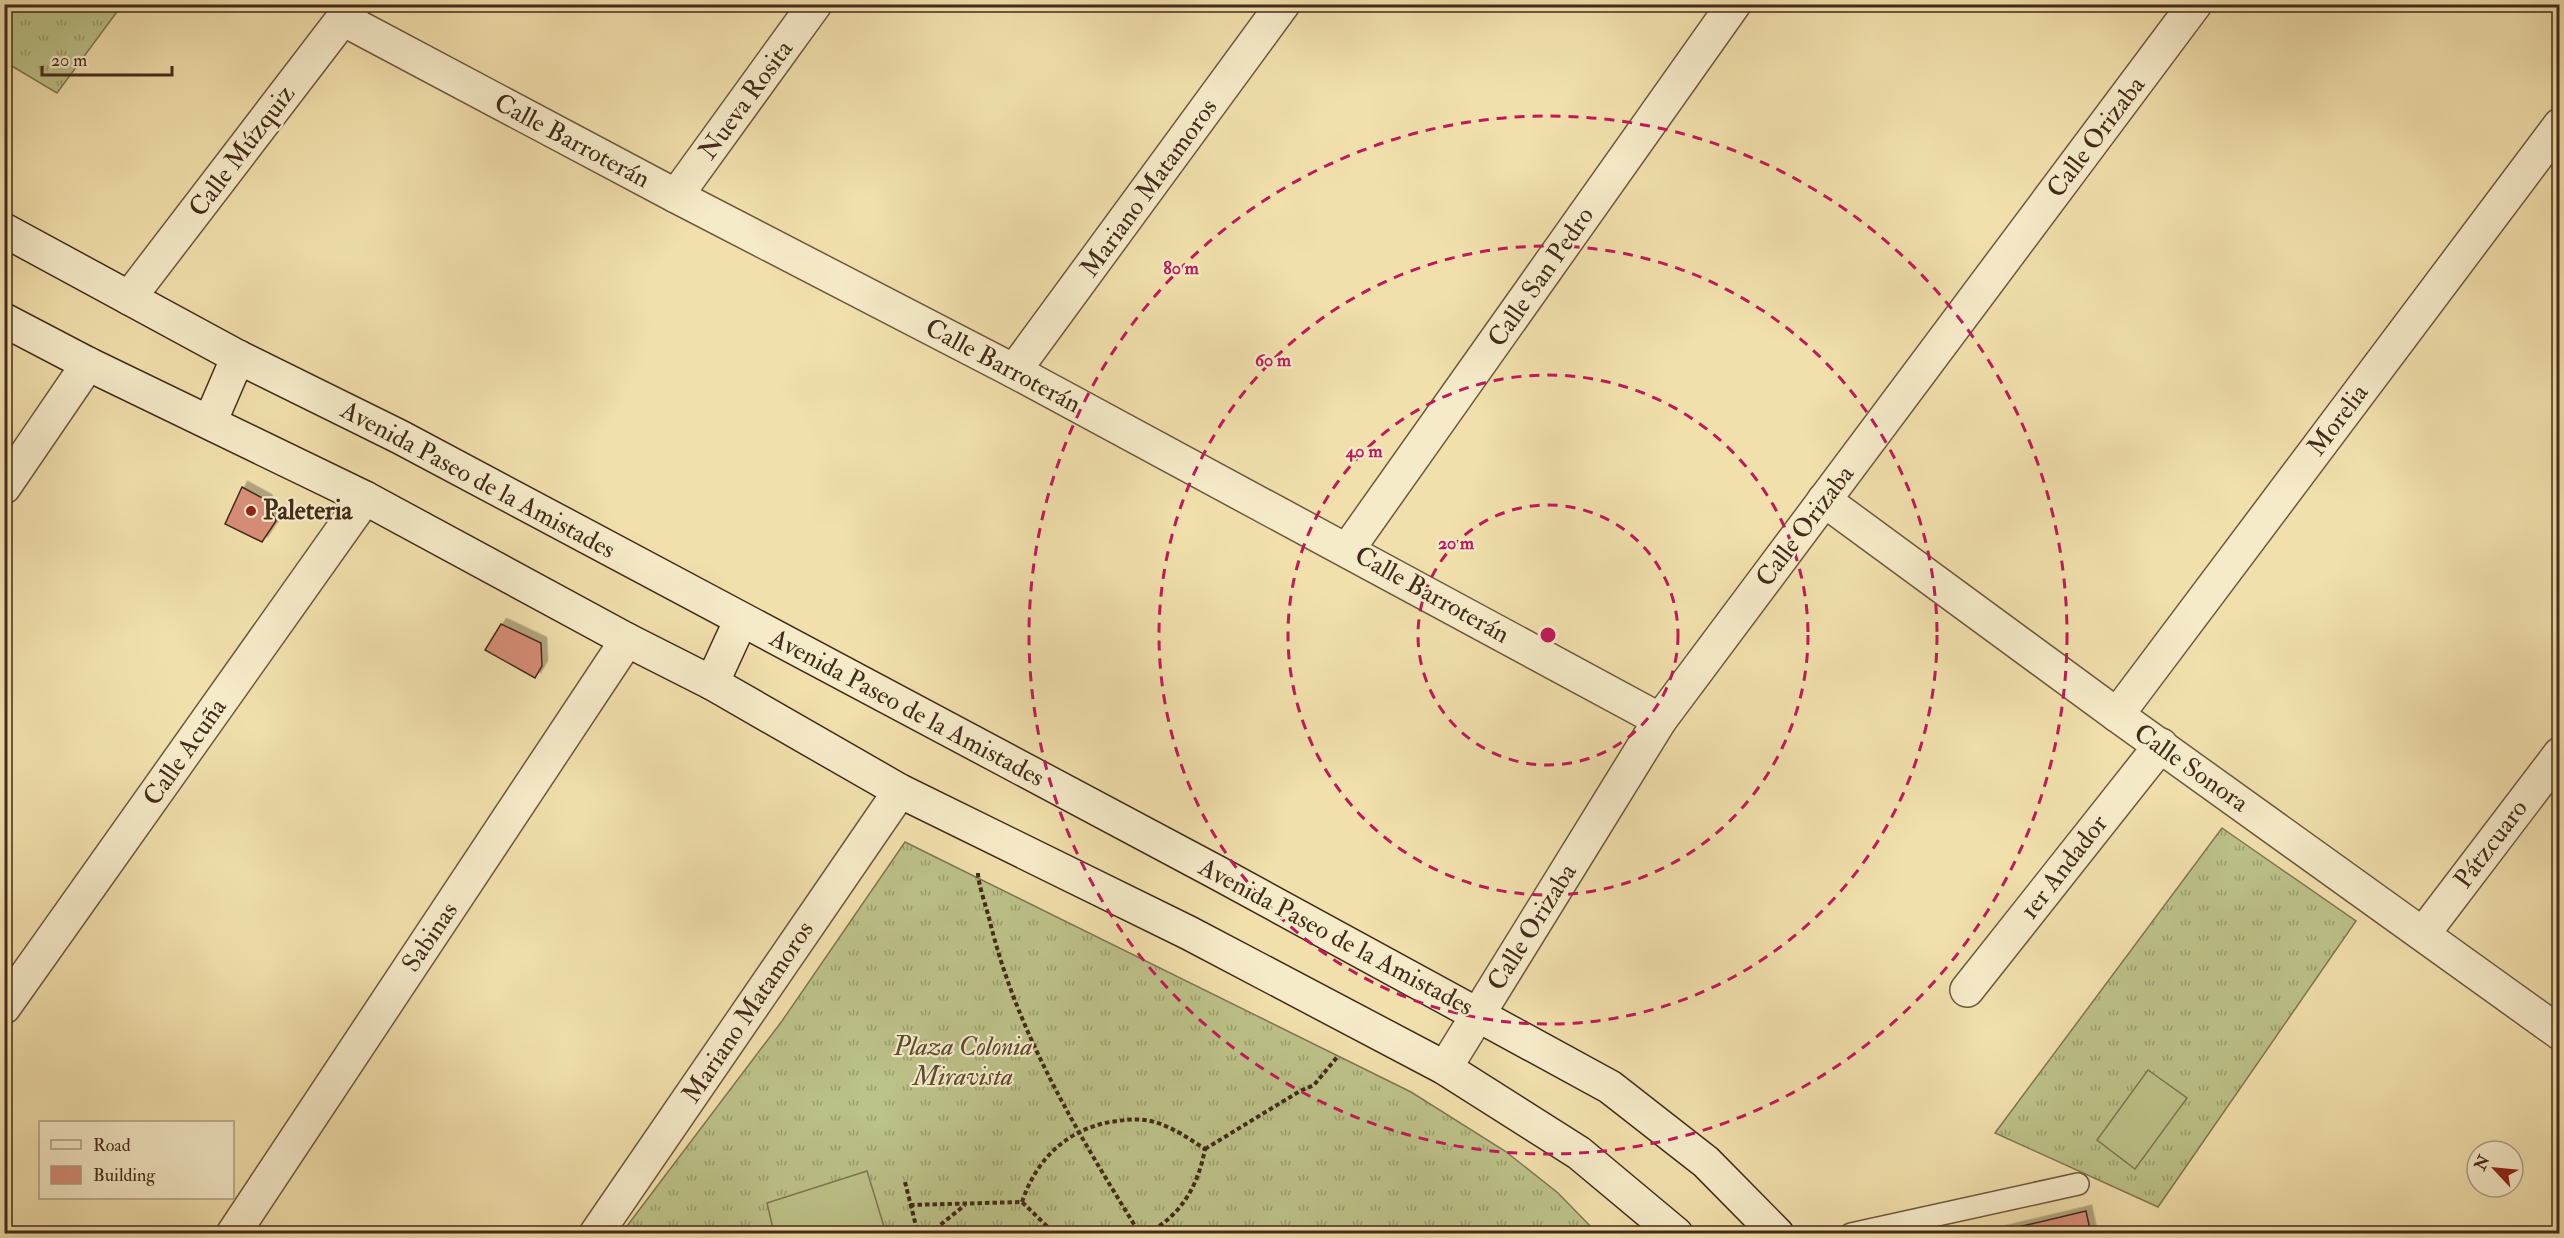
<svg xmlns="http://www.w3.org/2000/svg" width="2564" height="1238" viewBox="0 0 2564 1238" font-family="'IM FELL Double Pica',serif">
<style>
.grass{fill:url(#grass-tufts);stroke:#807651;stroke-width:1.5}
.pitch{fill:#bcc288;stroke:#807651;stroke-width:1.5}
.building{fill:#d88e78;stroke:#432b1a;stroke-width:1.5;filter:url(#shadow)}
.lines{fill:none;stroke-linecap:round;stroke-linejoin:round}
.lane-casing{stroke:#6e583e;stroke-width:24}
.street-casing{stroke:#6e583e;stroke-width:36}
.secondary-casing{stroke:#432b1a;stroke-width:36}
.path{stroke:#432b1a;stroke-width:4;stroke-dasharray:4.5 3;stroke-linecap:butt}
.lane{stroke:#f6ebc9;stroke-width:21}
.street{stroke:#f6ebc9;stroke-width:33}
.secondary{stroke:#f6ebc9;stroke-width:33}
.ring{fill:none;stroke:#c2185b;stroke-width:3;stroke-dasharray:10 8}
.poi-dot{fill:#8f2418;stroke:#f6ebc9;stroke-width:2}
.labels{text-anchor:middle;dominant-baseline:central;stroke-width:4.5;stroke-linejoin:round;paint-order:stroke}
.street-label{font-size:26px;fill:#432b1a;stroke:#f6ebc9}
.poi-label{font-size:26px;font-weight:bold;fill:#432b1a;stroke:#f6ebc9;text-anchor:start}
.park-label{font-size:26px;font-style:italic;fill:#5b4930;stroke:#f6ebc9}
.centre{fill:#c2185b;stroke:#f6ebc9;stroke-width:3}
.ring-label{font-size:18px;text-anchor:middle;font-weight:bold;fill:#c2185b;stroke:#f6ebc9;stroke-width:4.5;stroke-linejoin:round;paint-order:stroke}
</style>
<defs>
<pattern id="grass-tufts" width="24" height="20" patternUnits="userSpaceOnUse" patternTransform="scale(1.5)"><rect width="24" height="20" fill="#bcc288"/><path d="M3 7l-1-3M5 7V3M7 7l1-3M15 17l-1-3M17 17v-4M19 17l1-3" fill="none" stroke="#9a9e6e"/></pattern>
<filter id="shadow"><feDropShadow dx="5.5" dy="-5.5" stdDeviation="0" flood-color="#0004"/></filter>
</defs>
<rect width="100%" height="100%" fill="#f1e0ac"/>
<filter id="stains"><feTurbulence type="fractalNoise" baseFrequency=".00333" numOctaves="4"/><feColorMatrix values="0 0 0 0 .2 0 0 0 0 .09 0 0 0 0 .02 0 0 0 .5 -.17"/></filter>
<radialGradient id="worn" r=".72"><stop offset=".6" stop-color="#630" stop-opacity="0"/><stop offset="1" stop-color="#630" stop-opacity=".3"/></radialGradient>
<!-- grass -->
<g class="grass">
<path d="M5,4H122V5L57,93L5,62Z"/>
<path d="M2222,828L2356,921L2158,1207L1995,1133Z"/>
<path d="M905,842L1411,1092L1505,1151L1558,1193L1597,1233L621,1234L782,1021Z"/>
</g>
<!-- pitch -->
<g class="pitch">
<path d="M2148,1070L2187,1098L2135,1169L2097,1140Z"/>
<path d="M867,1171L886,1233H774L767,1203Z"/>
</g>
<!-- building -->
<g class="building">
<path d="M242,487L266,500L276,521L262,542L225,524Z"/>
<path d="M501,624L541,643L542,666L535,678L485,650Z"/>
<path d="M2086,1211L2091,1234H1989Z"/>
</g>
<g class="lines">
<defs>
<path id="lane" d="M1851,1234L2078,1184"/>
<g id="street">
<path d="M343,19L676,196L1014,371L1660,720"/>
<path d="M676,196L815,4"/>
<path d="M129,298L354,4"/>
<path d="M1014,371L1283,4"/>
<path d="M4,487L88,364"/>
<path d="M1824,500L2117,715L2560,1033"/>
<path d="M1348,549L1734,4"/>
<path d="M2117,715L2560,125"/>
<path d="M2423,934L2560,754"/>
<path d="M1967,990L2161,745"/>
<path d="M4,1007L365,498"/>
<path d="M1445,1068L1660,720L2195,4"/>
<path d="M233,1234L627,640"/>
<path d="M596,1234L900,791"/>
</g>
<g id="secondary">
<path d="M4,230L238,357L400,437L1216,872L1610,1087L1706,1162L1777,1234"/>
<path d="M4,320L88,364L365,498L627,640L712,683L900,791L1189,933L1445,1068L1579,1153L1676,1234"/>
<path d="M210,422L238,357"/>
<path d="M712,683L741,620"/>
</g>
</defs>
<!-- lane casing -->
<use href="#lane" class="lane-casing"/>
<!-- street casing -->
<use href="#street" class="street-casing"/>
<!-- secondary casing -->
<use href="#secondary" class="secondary-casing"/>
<!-- path -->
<g class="path">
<path d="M978,873C978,884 987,909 990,922C1018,1036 1079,1135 1140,1234"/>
<path d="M1205,1149L1300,1091L1314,1085L1338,1056"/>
<path d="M905,1182L918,1234"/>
<path d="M1022,1202C1036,1160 1066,1130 1110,1122C1124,1120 1137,1118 1151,1121C1171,1126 1188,1138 1205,1149C1198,1186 1181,1216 1146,1234"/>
<path d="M910,1205L1022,1202L1055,1234"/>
<path d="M929,1234L965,1205"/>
</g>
<!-- lane -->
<use href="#lane" class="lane"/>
<!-- street -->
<use href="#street" class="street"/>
<!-- secondary -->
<use href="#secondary" class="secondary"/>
</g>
<!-- distance rings -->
<g class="ring">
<circle cx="1548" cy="635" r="130"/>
<circle cx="1548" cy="635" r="260"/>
<circle cx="1548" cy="635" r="389"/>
<circle cx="1548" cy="635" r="519"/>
</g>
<!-- markers -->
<circle class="poi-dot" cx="251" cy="511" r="6"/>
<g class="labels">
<!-- street labels -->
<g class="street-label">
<text transform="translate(746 100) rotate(-54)">Nueva Rosita</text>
<text transform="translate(2096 137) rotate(-53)">Calle Orizaba</text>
<text transform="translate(572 141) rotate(28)">Calle Barroterán</text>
<text transform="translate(242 151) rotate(-53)">Calle Múzquiz</text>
<text transform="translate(1149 188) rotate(-54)">Mariano Matamoros</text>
<text transform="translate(1541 277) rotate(-55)">Calle San Pedro</text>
<text transform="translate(1003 366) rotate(28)">Calle Barroterán</text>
<text transform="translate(2338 420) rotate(-53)">Morelia</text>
<text transform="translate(478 480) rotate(28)">Avenida Paseo de la Amistades</text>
<text transform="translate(1805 526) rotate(-53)">Calle Orizaba</text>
<text transform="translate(1432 595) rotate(29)">Calle Barroterán</text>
<text transform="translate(907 708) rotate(28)">Avenida Paseo de la Amistades</text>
<text transform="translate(185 752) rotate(-55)">Calle Acuña</text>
<text transform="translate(2191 768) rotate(35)">Calle Sonora</text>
<text transform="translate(2491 844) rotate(-53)">Pátzcuaro</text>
<text transform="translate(2064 867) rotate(-52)">1er Andador</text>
<text transform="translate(1532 927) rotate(-58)">Calle Orizaba</text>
<text transform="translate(430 937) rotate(-56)">Sabinas</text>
<text transform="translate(1336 937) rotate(28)">Avenida Paseo de la Amistades</text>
<text transform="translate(748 1012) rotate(-56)">Mariano Matamoros</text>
</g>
<!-- poi labels -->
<g class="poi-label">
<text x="263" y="511">Paleteria</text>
</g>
<!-- park labels -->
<g class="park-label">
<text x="963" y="1047">Plaza Colonia<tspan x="963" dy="30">Miravista</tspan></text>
</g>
</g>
<circle cx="1548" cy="635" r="9" class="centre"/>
<g class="ring-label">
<text x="1181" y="274">80 m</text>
<text x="1273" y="366">60 m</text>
<text x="1364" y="457">40 m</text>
<text x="1456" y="549">20 m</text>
</g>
<!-- margin -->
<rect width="2564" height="1238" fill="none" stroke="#f1e0ac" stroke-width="24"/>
<rect x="6" y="6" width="2552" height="1226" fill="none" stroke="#432b1a" stroke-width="3"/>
<rect x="12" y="12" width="2540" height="1214" fill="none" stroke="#432b1a" stroke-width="1.5"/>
<!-- legend -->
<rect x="39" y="1121" width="195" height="78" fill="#f6ebc9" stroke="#ae9e83" stroke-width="1.5"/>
<rect x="51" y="1140" width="30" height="9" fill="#f6ebc9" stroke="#ae9e83" stroke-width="1.5"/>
<text x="93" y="1151" font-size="18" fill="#432b1a">Road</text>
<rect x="51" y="1166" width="30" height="18" fill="#d88e78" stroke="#ae9e83" stroke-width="1.5"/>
<text x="93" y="1181" font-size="18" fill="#432b1a">Building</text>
<!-- north arrow -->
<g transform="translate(2495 1169) rotate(296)"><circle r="28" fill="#f6ebc9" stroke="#ae9e83" stroke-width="1.5"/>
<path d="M0-4.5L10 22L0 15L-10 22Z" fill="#8f2418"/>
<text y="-9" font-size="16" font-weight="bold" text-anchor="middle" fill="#432b1a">N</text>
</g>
<!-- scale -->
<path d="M42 66v9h130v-9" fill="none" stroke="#432b1a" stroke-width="3"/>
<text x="51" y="66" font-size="18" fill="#432b1a" stroke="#f6ebc9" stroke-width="4.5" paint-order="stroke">20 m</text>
<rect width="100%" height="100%" filter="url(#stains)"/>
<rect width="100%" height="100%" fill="url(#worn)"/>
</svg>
